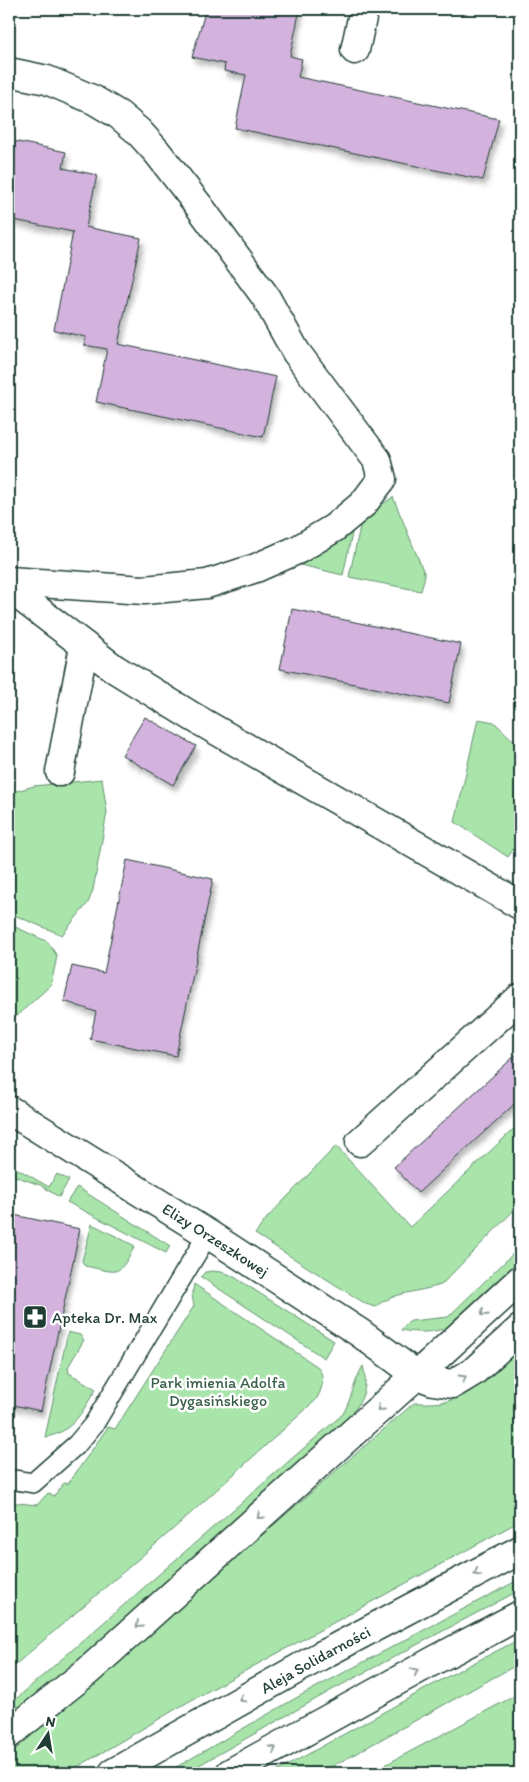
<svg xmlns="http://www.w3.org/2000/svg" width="529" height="1782" viewBox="0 0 529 1782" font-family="Itim,sans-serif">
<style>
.green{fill:#a9e5ab;stroke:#649170}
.building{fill:#d4b2de;stroke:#1f3d34;filter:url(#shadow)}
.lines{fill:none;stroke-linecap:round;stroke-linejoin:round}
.service-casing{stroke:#1f3d34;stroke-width:22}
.minor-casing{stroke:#1f3d34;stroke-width:31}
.tertiary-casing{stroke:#1f3d34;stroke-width:31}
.primary-casing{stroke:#1f3d34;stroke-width:31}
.service{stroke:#fff;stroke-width:19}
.minor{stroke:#fff;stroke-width:28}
.tertiary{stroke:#fff;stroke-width:28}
.primary{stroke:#fff;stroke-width:28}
.oneway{stroke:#8f9e9a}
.labels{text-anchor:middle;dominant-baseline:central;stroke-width:5;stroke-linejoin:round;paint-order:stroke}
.street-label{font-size:16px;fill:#1f3d34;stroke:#fff}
.poi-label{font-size:16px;fill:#1f3d34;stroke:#fff;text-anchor:start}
.park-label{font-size:16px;fill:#3b5f4c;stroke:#fff}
</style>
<defs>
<filter id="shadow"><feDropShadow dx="3" dy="5.5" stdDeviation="2.5" flood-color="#0004"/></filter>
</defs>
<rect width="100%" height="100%" fill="#fff"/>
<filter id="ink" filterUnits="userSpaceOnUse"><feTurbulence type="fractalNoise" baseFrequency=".02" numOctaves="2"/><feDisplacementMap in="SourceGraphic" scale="10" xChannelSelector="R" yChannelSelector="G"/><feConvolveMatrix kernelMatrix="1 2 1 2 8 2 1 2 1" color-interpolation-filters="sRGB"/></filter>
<g filter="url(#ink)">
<!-- green -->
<g class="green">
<path d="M393,497L425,575L421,591L349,577L362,518Z"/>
<path d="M354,524L343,575L292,563Z"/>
<path d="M478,719L494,722L520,747V840L508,857L455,822Z"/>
<path d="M102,779L107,812L93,890L88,903L62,935L9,913V793L34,786Z"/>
<path d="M9,924L48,942L57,956L51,985L9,1023Z"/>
<path d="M520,1123V1204L441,1285C419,1292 393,1292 375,1307L366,1304L255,1234L267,1218L336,1146L410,1227Z"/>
<path d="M9,1164L49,1187L57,1174L69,1180L59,1197L40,1185L9,1174Z"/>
<path d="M77,1187L170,1246L166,1253L67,1202Z"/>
<path d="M92,1224L135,1246C117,1278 120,1273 85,1266L82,1261Z"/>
<path d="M520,1247V1265C502,1283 469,1320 447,1328C431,1333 416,1333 401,1330L406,1324L411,1321L448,1317Z"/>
<path d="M212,1271L221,1272L231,1275L334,1341L324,1358L201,1277L205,1272Z"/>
<path d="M194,1284L318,1367C326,1379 322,1389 316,1400L171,1531L9,1670V1502L37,1505L48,1493L54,1496L64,1483L68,1484L108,1427L115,1429L194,1306L192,1295Z"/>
<path d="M68,1332L80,1335L84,1340L68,1367L69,1373L96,1389C83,1410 73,1433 45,1437Z"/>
<path d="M520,1345V1521L188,1702L67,1773H9V1755L414,1403C428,1403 443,1404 457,1398C478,1391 504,1361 520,1345Z"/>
<path d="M363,1366C370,1392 359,1406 342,1425L65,1673L9,1719V1705L343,1414C352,1398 354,1381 363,1366Z"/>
<path d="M520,1579V1590L332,1690L185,1773H166L296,1698Z"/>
<path d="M520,1639V1663L320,1773H274L454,1673Z"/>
<path d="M520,1693V1773H370Z"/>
</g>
<!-- building -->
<g class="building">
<path d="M206,9H300L290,56L302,59L298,77L499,119L483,180L235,128L246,75L224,71L225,64L192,57Z"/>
<path d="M9,140L66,152L63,168L97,175L86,227L141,238L118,344L276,377L263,437L96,402L107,349L84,345L86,337L54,330L73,232L9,219Z"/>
<path d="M292,609L461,644L449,703L280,669Z"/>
<path d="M145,717L196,746L173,785L122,755Z"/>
<path d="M127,860L213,879L176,1056L90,1039L96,1012L64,1001L72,966L104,973Z"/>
<path d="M520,1051V1099L418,1193L394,1167Z"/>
<path d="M9,1214L80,1229L41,1411L9,1404Z"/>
</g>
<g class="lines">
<defs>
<path id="service" d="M9,1479L33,1483L77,1444L94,1424L208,1234"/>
<g id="minor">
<path d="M355,50L364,9"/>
<path d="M9,72L47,80L94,100L119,115L138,131L157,152L199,206L265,296L296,352L377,460L382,479L363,504L334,528L299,549L256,568L207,584L144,590L9,581"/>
<path d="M9,588L115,669L193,717L520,905"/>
<path d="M60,772L84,646"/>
<path id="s1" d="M9,1110L208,1234L360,1333L417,1375L433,1381L453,1384L473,1372L520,1329"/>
<path d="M360,1142L520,998"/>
</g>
<path id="tertiary" d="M417,1375L520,1280"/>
<g id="primary">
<path d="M9,1734L88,1671L417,1375"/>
<path id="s2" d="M113,1773L322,1655L520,1550"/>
<path d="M230,1773L435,1660L520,1615"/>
</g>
</defs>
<!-- service casing -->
<use href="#service" class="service-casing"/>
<!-- minor casing -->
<use href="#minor" class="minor-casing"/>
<!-- tertiary casing -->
<use href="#tertiary" class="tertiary-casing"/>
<!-- primary casing -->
<use href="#primary" class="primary-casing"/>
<!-- service -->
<use href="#service" class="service"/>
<!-- minor -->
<use href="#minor" class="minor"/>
<!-- tertiary -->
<use href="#tertiary" class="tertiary"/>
<!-- primary -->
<use href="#primary" class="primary"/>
</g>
<!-- one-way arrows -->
<defs><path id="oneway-chevron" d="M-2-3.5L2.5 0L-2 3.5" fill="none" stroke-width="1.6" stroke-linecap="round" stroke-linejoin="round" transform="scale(1.25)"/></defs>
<g class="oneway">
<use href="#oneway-chevron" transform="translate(484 1313) rotate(137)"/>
<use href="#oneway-chevron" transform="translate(463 1378) rotate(-30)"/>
<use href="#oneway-chevron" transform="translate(380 1408) rotate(138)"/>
<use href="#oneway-chevron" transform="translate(260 1516) rotate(138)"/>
<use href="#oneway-chevron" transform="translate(477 1573) rotate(152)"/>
<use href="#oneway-chevron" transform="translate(139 1625) rotate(138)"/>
<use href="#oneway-chevron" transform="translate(415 1671) rotate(-29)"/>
<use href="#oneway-chevron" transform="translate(242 1699) rotate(151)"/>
<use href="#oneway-chevron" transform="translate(273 1749) rotate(-29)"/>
</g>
</g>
<!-- icons -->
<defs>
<symbol id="pharmacy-square" viewBox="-11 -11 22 22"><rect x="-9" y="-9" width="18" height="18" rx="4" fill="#1f3d34" stroke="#fff"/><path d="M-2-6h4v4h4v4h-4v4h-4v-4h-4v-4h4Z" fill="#fff"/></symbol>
</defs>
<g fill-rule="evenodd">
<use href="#pharmacy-square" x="21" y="1303" width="28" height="28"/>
</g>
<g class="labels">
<!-- street labels -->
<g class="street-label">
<text stroke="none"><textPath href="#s1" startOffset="244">Elizy Orzeszkowej</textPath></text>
<text stroke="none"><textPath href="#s2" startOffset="232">Aleja Solidarności</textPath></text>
</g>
<!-- poi labels -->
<g class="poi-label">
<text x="52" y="1317">Apteka Dr. Max</text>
</g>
<!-- park labels -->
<g class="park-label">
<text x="218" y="1382">Park imienia Adolfa<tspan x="218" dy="18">Dygasińskiego</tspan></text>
</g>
</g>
<!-- margin -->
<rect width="529" height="1782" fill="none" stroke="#fff" stroke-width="30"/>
<rect x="15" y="15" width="499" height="1752" fill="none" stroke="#1f3d34" stroke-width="2" filter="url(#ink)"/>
<!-- north arrow -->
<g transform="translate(48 1734) rotate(12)" stroke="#ffffff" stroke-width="4" paint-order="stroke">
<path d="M0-4L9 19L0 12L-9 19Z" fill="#1f3d34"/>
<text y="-8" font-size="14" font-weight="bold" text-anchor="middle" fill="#1f3d34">N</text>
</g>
</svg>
